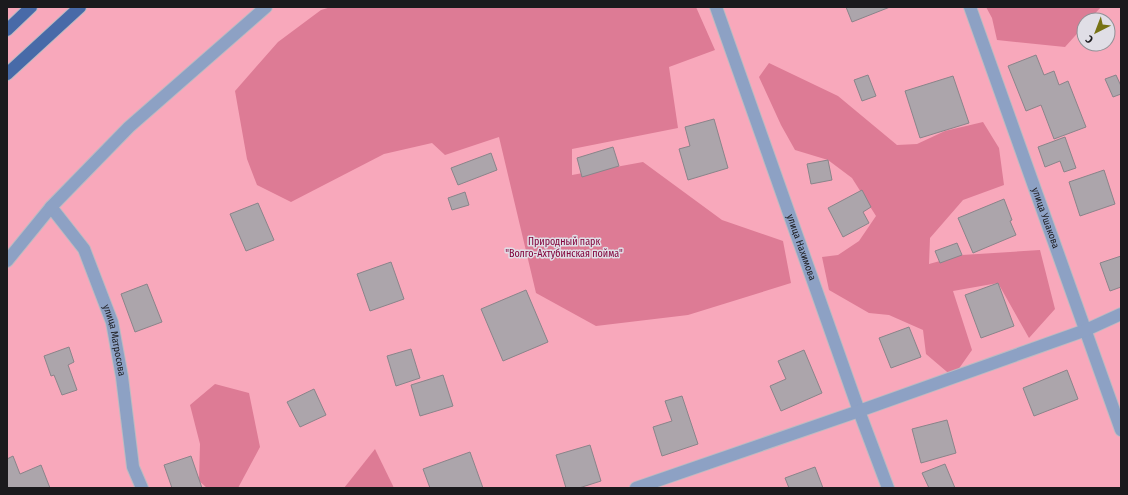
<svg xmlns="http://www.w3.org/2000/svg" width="1128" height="495" viewBox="0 0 1128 495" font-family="'Fira Sans Condensed',sans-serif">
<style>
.green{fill:#f8a8bb;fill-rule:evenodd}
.forest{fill:#dd7b95}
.building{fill:#aca5ab;stroke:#8a848a}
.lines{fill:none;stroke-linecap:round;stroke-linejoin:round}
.minor-casing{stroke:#bdbbc2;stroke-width:14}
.primary-casing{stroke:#bdbbc2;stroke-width:14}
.minor{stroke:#8da1c4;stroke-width:12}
.primary{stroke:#486aa8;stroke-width:12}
.labels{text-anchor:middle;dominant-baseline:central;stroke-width:3;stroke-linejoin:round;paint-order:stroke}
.street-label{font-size:10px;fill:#1b1a1d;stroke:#e0dee6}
.park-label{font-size:10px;fill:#81043c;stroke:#e0dee6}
</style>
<rect width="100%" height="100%" fill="#e0dee6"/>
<!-- green -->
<path class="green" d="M7,7H1121V488H7ZM1084,20H1108V44H1084Z"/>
<!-- forest -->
<g class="forest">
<path d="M331,7H696L715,50L669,67L678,128L572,149V175L643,162L722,220L783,241L791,283L688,315L596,326L536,293L499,137L445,155L432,143L384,154L291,202L257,185L247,159L235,91L278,42L321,10Z"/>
<path d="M986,7H1101L1089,20H1084V26L1065,47L997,40L992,18Z"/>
<path d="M769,63L838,96L897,145L917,144L945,131L983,122L999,148L1004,185L963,200L930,238L929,264L962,255L1040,250L1055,309L1029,338L998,283L953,291L972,350L953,377L926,354L923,330L889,315L869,313L829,290L822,257L838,255L859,241L876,216L852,178L828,160L795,150L781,125L759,77Z"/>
<path d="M215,384L249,393L260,447L238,488H207L199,481L200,444L190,405Z"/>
<path d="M375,449L394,488H344Z"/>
</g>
<!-- building -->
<g class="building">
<path d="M846,7H890L852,22Z"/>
<path d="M1036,55L1044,75L1054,71L1059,85L1068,81L1086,127L1054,139L1041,105L1026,111L1008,66Z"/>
<path d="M868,75L876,96L862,101L854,80Z"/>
<path d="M1116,75L1121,86V94L1113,97L1105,79Z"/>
<path d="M953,76L969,123L920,138L905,91Z"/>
<path d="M714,119L728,168L688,180L679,149L690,146L685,127Z"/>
<path d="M1065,137L1076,168L1064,172L1060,161L1045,167L1038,147Z"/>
<path d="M613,147L619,166L582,177L577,158Z"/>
<path d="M491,153L497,170L458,185L451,168Z"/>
<path d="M828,160L832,180L811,184L807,164Z"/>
<path d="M1104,170L1115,204L1080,216L1069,182Z"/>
<path d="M862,190L871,207L863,212L869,223L843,237L828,208Z"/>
<path d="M465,192L469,205L452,210L448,198Z"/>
<path d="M1004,199L1012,220L1010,221L1016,235L973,253L958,218Z"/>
<path d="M258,203L274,240L246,251L230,214Z"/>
<path d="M957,243L962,255L940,263L935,251Z"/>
<path d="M1121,256V287L1110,291L1100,263Z"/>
<path d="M391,262L404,299L370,311L357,274Z"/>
<path d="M998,283L1014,326L981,338L965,295Z"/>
<path d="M147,284L162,322L135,332L121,294Z"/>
<path d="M526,290L548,342L503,361L481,309Z"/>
<path d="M909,327L921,357L891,368L879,338Z"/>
<path d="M69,347L74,362L68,365L77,390L62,395L54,375L51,376L44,356Z"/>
<path d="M411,349L420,378L396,386L387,356Z"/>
<path d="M804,350L822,393L781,411L770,386L786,379L778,361Z"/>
<path d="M1067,370L1078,399L1034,416L1023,388Z"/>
<path d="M443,375L453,406L420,416L411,385Z"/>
<path d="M314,389L326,415L300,427L287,402Z"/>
<path d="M682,396L698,444L662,456L653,427L672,421L665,401Z"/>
<path d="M947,420L956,453L921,463L912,429Z"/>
<path d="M590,445L601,481L579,488H566L556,455Z"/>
<path d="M470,452L483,488H430L423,469Z"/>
<path d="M13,456L20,474L41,465L50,488H7V459Z"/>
<path d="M191,456L202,488H172L164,465Z"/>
<path d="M945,464L955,488H929L922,473Z"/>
<path d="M815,467L823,488H789L785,478Z"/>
</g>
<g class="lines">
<defs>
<g id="minor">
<path id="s1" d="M716,7L859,411L888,488"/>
<path id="s2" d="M970,7L1121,430"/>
<path id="s3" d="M51,207L84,249L112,322L122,377L133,467L142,488"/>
<path d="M7,261L51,207L129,127L266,7"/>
<path d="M636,488L859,411L1086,330L1121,314"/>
</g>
<g id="primary">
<path d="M7,30L31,7"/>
<path d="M7,74L80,7"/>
</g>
</defs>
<!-- minor casing -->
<use href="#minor" class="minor-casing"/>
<!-- primary casing -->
<use href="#primary" class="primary-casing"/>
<!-- minor -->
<use href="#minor" class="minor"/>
<!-- primary -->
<use href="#primary" class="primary"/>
</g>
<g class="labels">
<!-- street labels -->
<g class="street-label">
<text stroke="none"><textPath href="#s2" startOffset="224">улица Ушакова</textPath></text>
<text stroke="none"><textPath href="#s1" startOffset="255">улица Нахимова</textPath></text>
<text stroke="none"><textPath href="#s3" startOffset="150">улица Матросова</textPath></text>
</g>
<!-- park labels -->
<g class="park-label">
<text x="564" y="242">Природный парк<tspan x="564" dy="12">"Волго-Ахтубинская пойма"</tspan></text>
</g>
</g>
<!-- border -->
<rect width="1128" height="495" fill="none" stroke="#1b1a1d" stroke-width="16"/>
<!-- north arrow -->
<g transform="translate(1096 32) rotate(222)"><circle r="19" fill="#e0dee6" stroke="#919096"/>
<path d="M0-3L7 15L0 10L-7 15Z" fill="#777214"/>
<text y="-6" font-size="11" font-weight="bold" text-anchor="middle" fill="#1b1a1d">С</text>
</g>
</svg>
